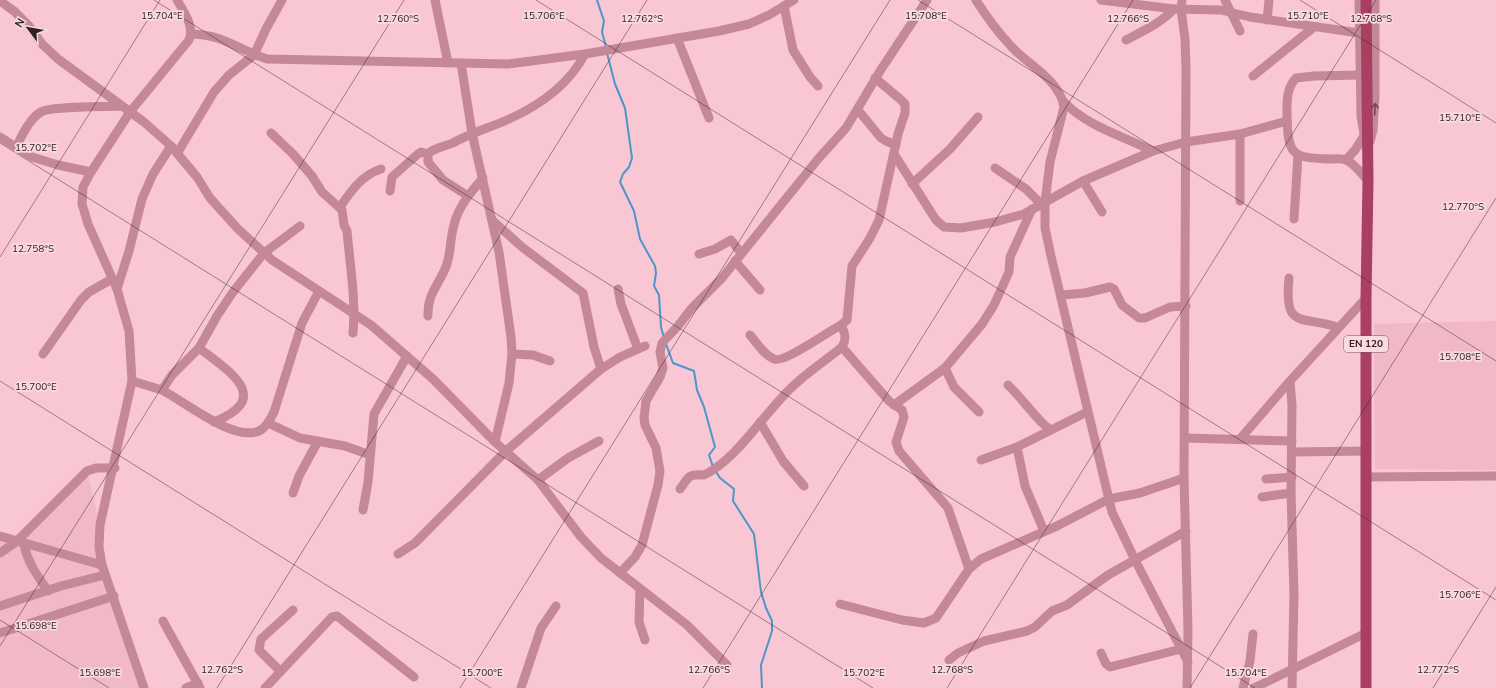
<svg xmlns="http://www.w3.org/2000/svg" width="1496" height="688" viewBox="0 0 1496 688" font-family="'Nunito Sans',sans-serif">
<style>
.built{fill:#f1b8c6}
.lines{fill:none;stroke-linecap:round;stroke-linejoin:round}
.stream{stroke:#4e95ca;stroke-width:2}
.minor{stroke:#c48897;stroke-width:9}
.major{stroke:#a94063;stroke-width:11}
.oneway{stroke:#6c4a53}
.ticks{fill:none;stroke:#322025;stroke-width:1;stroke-opacity:0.45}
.labels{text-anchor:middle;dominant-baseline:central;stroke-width:3.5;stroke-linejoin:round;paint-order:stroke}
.shield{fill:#f9dae1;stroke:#6e585d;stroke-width:1}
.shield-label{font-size:10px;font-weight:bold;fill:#322025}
.ticks-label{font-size:10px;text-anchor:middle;fill:#322025;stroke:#f9dae1;stroke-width:3.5;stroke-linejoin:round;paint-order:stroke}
</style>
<rect width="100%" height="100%" fill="#f9c7d3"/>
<!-- built -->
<g class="built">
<path d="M1496,321V470L1375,469L1374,324Z"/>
<path d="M87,471L100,525L99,547L144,688H0V536L16,542Z"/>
</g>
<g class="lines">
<!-- stream -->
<g class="stream">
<path d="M597,0L604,21L602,32L606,47"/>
<path d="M607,53L615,84L625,108L632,158L629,167L623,174L620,182L634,211L640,239L655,266L656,273L654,286L659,295L661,327L664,338"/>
<path d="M666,344L673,363L694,371L697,390L704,407L715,447L709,455L713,467"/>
<path d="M715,470L720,478L734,489L733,501L754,534L761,592L766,608L772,621V631L761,665L762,688"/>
</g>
<!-- minor -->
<g class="minor">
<path d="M435,0L448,63"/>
<path d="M976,0C986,16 997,31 1010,45C1026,64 1060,79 1064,107L1050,162L1045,202V228L1051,256L1112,512L1135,560L1188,662"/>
<path d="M1101,0L1174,9L1221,10L1250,17L1359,33"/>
<path d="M1182,0L1181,9L1185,39L1186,68L1184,478L1188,630L1187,688"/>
<path d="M1225,0L1240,31"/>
<path d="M1359,0L1361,116L1364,134"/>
<path d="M0,1L14,11L29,26L42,44L58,59L144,122L171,146L197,177L210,198L238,229L272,260L371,325L433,379L495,442L538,480L581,537L601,558L687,625L727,665"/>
<path d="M784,6L793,50L810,77L818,86"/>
<path d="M1267,20L1269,0"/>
<path d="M192,34C225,35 238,50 267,59L508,64L585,54L719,31L749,24L769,15L794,0"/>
<path d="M677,38L709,118"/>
<path d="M1126,40C1143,31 1161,23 1174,9"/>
<path d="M461,63L472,133L499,252L511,337L512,354L509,383L495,442"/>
<path d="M1360,75L1314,76L1296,78C1286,89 1287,101 1287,115C1288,155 1291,158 1331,159C1335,159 1342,158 1346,160C1354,163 1362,174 1368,181"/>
<path d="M1253,76L1314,27"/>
<path d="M1063,101C1086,126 1123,136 1153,151"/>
<path d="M858,110L881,138L886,141L896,145"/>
<path d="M271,133L293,154L312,176L322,192L342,210L344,225L347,231C350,265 356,299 353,333"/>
<path d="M0,137L32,157L58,165L91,172"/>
<path d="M1370,142L1373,130L1375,97V0"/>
<path d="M16,147C22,136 29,119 41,112C51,106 106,107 121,106"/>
<path d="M178,152L214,92L229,75L254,55L266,29L282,0"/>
<path d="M894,154L936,220L944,227L961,228L995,222L1024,214L1083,181L1153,151L1186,142L1240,134L1287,121"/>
<path d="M1346,160L1355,150L1364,136"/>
<path d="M995,168L1026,189L1041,204"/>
<path d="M1083,181L1102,212"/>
<path d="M912,184L950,149L978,117"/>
<path d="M390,191L392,177L418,154L421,152L428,154"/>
<path d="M468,196L443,180L428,162V154C435,147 444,147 453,143C470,133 489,128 507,120C539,106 568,86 585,54"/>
<path d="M1240,201V134"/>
<path d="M340,207C351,191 362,175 381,169"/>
<path d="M1294,219L1298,155"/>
<path d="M492,220L522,247L583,293L594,347L601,369"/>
<path d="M699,254L715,249L731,240L741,253"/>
<path d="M735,261L760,290"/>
<path d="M1289,278C1284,330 1300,315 1337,327"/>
<path d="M117,289L129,251L142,199L153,174L171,146"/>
<path d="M618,289L621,304L638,349"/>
<path d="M1062,295L1085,293L1110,287L1114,289L1122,305L1139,318H1145L1170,307L1186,306"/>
<path d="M428,316C427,293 440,284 447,264C451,251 450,238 454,225C458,207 471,192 483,178"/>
<path d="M750,335C757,343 764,355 774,359C783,364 829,331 841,325"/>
<path d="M842,347L889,401L902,410L904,417L896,442L899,451L948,508L969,569"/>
<path d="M199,348C229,371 274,398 214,422"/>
<path d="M43,354L81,300L89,292L112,279"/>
<path d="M512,354L533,355L550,361"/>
<path d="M945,368L954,387L979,412"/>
<path d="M132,381L162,390L172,375L199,348L217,316L233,292L264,253L300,226"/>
<path d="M1008,385C1023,399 1034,417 1050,430"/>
<path d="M162,390C185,402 230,439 256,432C265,430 270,420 274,412L302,323L319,291"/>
<path d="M894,405L945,368L982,324L994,305L1009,272L1010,257L1032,209"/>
<path d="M760,422L783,461L804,486"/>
<path d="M268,423L300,438L345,446L370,455"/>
<path d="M1186,438L1292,441"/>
<path d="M1240,439L1290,381"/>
<path d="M1292,452L1367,451"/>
<path d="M981,460L1017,447"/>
<path d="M1367,477L1496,476"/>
<path d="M1266,479L1292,477"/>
<path d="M538,480L568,458L599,441"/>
<path d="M680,489C689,477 687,474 704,475C736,460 763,415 790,389C806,373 825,361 842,347C847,339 845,333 841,325L847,320L852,266L870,238L879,220L898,134L905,113V104L900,99L875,78"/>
<path d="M293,493L299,476L318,441"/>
<path d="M1262,497L1291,493"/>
<path d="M363,510L368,482L374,414L407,356"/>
<path d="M1044,531L1025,486L1017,447L1087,412"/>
<path d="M0,536L102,565"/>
<path d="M24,545C28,563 37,575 48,591"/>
<path d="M0,553L16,542L87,471L96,468H115"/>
<path d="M398,554L415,543L506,451L601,369L620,357L645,346"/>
<path d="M620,573L635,557L642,545L658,485L660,471L656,448L645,425L644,418L646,401L660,377L663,368L660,352L662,343L678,326L691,309L722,278L818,159L846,128L880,71L927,0"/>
<path d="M640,589L639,622L645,640"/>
<path d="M840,604L902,620L924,623L936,618L969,569L981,559L1057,526L1109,499L1140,493L1184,478"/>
<path d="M0,606L61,586L105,575"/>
<path d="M163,621L200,688"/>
<path d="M0,633L114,596"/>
<path d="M1101,653L1106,664L1110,667L1181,649"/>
<path d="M949,660L958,653L984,641L1027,631L1035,627L1052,611L1067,605L1108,575L1186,531"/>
<path d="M280,671L259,650L261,639L293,610"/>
<path d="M144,688L102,565L99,547L100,525L132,381L129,331L117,289L88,224L82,204L83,187L91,172L130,112L189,40C195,27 184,12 177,0"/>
<path d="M186,688L198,683"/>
<path d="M265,688L332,617L337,616L414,677"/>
<path d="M521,688L541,628L556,606"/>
<path d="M1243,688L1250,661L1253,634"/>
<path d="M1254,688L1366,633"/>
<path d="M1292,688L1294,595L1291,493L1292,405L1290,381L1366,298"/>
</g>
<!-- major -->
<path class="major" d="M1366,0L1368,181L1366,298V688"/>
</g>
<!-- one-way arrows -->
<defs><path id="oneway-shaft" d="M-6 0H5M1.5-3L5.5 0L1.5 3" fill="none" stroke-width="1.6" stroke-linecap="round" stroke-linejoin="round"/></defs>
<use class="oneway" href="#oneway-shaft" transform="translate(1375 109) rotate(-87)"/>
<!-- ticks -->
<path class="ticks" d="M154,0L1255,688M536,0L1496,600M918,0L1496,361M1300,0L1496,123M0,143L873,688M0,257L160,0M0,381L491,688M0,620L109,688M0,646L404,0M217,688L647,0M460,688L890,0M703,688L1133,0M947,688L1376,0M1190,688L1496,198M1433,688L1496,587"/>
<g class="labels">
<!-- shield labels -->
<rect class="shield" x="1344" y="336" width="44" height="16" rx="3"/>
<g class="shield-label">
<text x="1366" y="344">EN 120</text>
</g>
</g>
<g class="ticks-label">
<text x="162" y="19">15.704°E</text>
<text x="544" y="19">15.706°E</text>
<text x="926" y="19">15.708°E</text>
<text x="1308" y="19">15.710°E</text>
<text x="398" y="22">12.760°S</text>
<text x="642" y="22">12.762°S</text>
<text x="1128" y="22">12.766°S</text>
<text x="1371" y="22">12.768°S</text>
<text x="1460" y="121">15.710°E</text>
<text x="36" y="151">15.702°E</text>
<text x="1463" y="210">12.770°S</text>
<text x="33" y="252">12.758°S</text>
<text x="1460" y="360">15.708°E</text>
<text x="36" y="390">15.700°E</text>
<text x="1460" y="598">15.706°E</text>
<text x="36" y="629">15.698°E</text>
<text x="222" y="673">12.762°S</text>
<text x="709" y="673">12.766°S</text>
<text x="952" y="673">12.768°S</text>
<text x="1438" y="673">12.772°S</text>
<text x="100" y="676">15.698°E</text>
<text x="482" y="676">15.700°E</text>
<text x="864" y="676">15.702°E</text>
<text x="1246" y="676">15.704°E</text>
</g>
<!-- north arrow -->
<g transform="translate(28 28) rotate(302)" stroke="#f9dae1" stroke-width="3" paint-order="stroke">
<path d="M0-3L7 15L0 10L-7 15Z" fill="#322025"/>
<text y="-6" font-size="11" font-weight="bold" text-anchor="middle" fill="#322025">N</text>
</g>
</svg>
